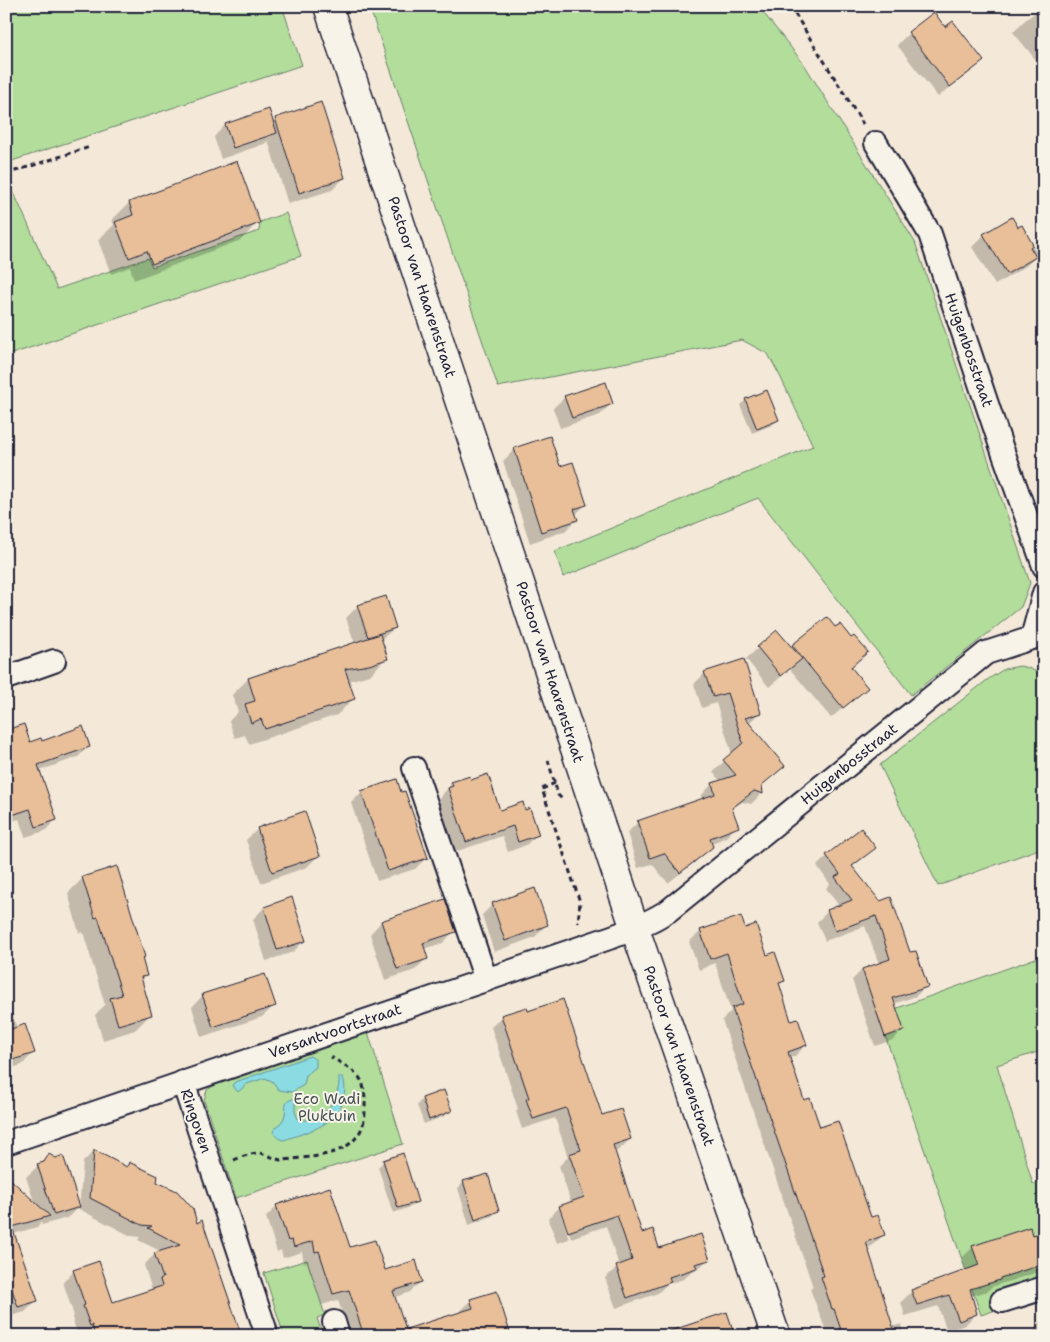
<svg xmlns="http://www.w3.org/2000/svg" width="1050" height="1342" viewBox="0 0 1050 1342" font-family="'Shantell Sans',sans-serif">
<style>
.green{fill:#b2dd9b;stroke:#6a806b}
.water{fill:#8bdce2;stroke:#61929f}
.shadow{fill:#0003}
.building{fill:#e8bf98;stroke:#22223b}
.lines{fill:none;stroke-linecap:round;stroke-linejoin:round}
.minor-casing{stroke:#22223b;stroke-width:26}
.tertiary-casing{stroke:#22223b;stroke-width:31}
.path{stroke:#22223b;stroke-width:3;stroke-dasharray:5 4;stroke-linecap:butt}
.minor{stroke:#f7f3e8;stroke-width:22}
.tertiary{stroke:#f7f3e8;stroke-width:28}
.labels{text-anchor:middle;dominant-baseline:central;stroke-width:4;stroke-linejoin:round;paint-order:stroke}
.street-label{font-size:15px;fill:#22223b;stroke:#f7f3e8}
.park-label{font-size:15px;fill:#465153;stroke:#f7f3e8}
</style>
<rect width="100%" height="100%" fill="#f4e9d8"/>
<filter id="ink" filterUnits="userSpaceOnUse"><feTurbulence type="fractalNoise" baseFrequency=".02" numOctaves="2"/><feDisplacementMap in="SourceGraphic" scale="10" xChannelSelector="R" yChannelSelector="G"/><feConvolveMatrix kernelMatrix="1 2 1 2 8 2 1 2 1" color-interpolation-filters="sRGB"/></filter>
<g filter="url(#ink)">
<!-- green -->
<g class="green">
<path d="M6,6H282L302,65L6,163Z"/>
<path d="M369,6H758L804,64L915,242L1030,583L1021,607L911,695L758,498L563,577L555,551L813,446L780,376L768,354L742,340L498,387Z"/>
<path d="M14,193L57,289L148,258L152,267L259,231L260,222L286,213L301,256L6,356V195Z"/>
<path d="M1020,666L1028,668L1044,675V847L938,886L880,765L987,680L1004,669Z"/>
<path d="M1044,955V1050L997,1065L1033,1184L1044,1181V1294L981,1315L878,1015Z"/>
<path d="M368,1032L403,1144L236,1198L204,1100L207,1090L218,1083Z"/>
<path d="M307,1260L325,1315L317,1318L323,1336H284L264,1273Z"/>
</g>
<!-- water -->
<g class="water">
<path d="M310,1056L316,1060V1067L306,1075L304,1085L292,1092L279,1090L272,1081L265,1078L247,1084L238,1092L232,1085L235,1082Z"/>
<path d="M339,1077H343C346,1087 345,1094 342,1103C333,1127 306,1132 284,1140C278,1139 276,1137 273,1131C277,1127 281,1123 284,1118C288,1106 281,1103 295,1098V1112L298,1119C321,1126 341,1099 339,1077Z"/>
</g>
<!-- shadow -->
<g class="shadow">
<path d="M1044,6V54L1036,60L1013,32L1024,21Z"/>
<path d="M934,14L945,28L982,61L970,72L938,97L897,45L909,33Z"/>
<path d="M268,111L272,122L276,119L344,178L332,190L288,204L268,141L264,144L221,159L214,137L225,125Z"/>
<path d="M236,162L258,222L241,240L134,280L130,267L111,274L98,240L114,225L112,220L129,203Z"/>
<path d="M1012,219L1018,229L1021,227L1038,255L1026,266L995,285L972,247L984,235Z"/>
<path d="M565,397L612,403L600,415L560,428L553,408Z"/>
<path d="M746,400L778,420L772,425L752,433L740,405Z"/>
<path d="M549,438L559,468L586,504L575,515L576,520L565,531L530,543L503,461L514,450Z"/>
<path d="M358,606L395,628L380,640L386,658L370,675L348,681L353,699L337,715L249,744L245,735L235,738L229,721L238,712L232,695L248,679L355,644L346,618Z"/>
<path d="M826,619L850,668L866,688L831,718L790,669L769,687L746,659L758,648H791Z"/>
<path d="M705,673L760,712L748,724L783,766L761,786L762,793L751,804L742,802L732,809L737,826L726,837L710,844L711,847L700,858L668,883L652,864L638,868L627,833L638,822L703,799L701,796L712,784L721,782L713,772L732,754L716,703L702,708L694,684Z"/>
<path d="M6,731L29,743H42L89,746L78,757L39,771L55,820L45,831L25,837L19,819L6,823Z"/>
<path d="M471,781L499,811L537,835L526,845L508,852L502,836L455,852L438,800L452,783Z"/>
<path d="M362,792L426,858L415,869L377,881L351,803Z"/>
<path d="M258,829L319,855L307,867L261,883L246,840Z"/>
<path d="M874,848L852,867L909,954L926,986L916,996L894,1004L903,1030L893,1040L875,1046L852,980L862,970L879,964L865,926L825,941L817,922L828,911L839,906L826,888L830,884L817,866L827,856Z"/>
<path d="M83,878L144,957L141,960L146,975L140,981L151,1014L135,1030L103,1040L95,1015L105,1005L83,932L79,933L68,893Z"/>
<path d="M291,899L305,940L293,952L266,961L253,919L264,908Z"/>
<path d="M493,904L546,925L535,937L494,952L482,915Z"/>
<path d="M381,922L454,931L443,943L423,949L426,959L415,970L385,980L370,934Z"/>
<path d="M744,929L783,981L778,986L791,1022L806,1045L795,1056L788,1058L804,1102L871,1219L883,1235L872,1246L866,1248L892,1327L901,1324L904,1336H828L810,1289L813,1287L722,1020L731,1011L715,963L699,970L689,942L701,931Z"/>
<path d="M203,995L274,1006L262,1017L201,1037L192,1007Z"/>
<path d="M6,997L17,1028L33,1053L22,1065L6,1070Z"/>
<path d="M1044,1000V1011L1041,1003Z"/>
<path d="M502,1016L601,1117L630,1139L619,1150L614,1152L642,1234L658,1250L708,1259L697,1270L691,1272L684,1279L667,1284L658,1293L616,1308L605,1278L619,1266L606,1226L571,1238L562,1211H560L569,1239L557,1243L548,1218L560,1207L571,1203L559,1166L568,1157L555,1118L522,1129L516,1111L518,1109L491,1027Z"/>
<path d="M422,1099L451,1111L445,1116L424,1124L417,1105Z"/>
<path d="M94,1151L126,1167L130,1164L155,1183L238,1331L233,1336H78L72,1318L74,1316L63,1282L74,1271L112,1303L152,1290L144,1265L155,1254L162,1252L138,1240L140,1237L131,1236L79,1209L83,1162Z"/>
<path d="M49,1156L79,1207L67,1218L42,1225L41,1222L37,1227L13,1234L36,1301L25,1312L7,1317L6,1176L35,1204L26,1177Z"/>
<path d="M384,1161L416,1202L411,1207L393,1213L378,1167Z"/>
<path d="M464,1182L498,1211L492,1216L469,1225L458,1188Z"/>
<path d="M277,1206L349,1248L384,1271L421,1281L410,1292L394,1298L405,1331L460,1313L459,1312L471,1301L510,1336H349L338,1300L322,1305L307,1262L304,1263L302,1252L283,1258L281,1250L277,1252L266,1217Z"/>
<path d="M1044,1233V1274H1042L1041,1271L991,1287L988,1291L971,1296L976,1314L965,1325L947,1331L938,1306L905,1316L901,1302L912,1291L966,1271L962,1258L973,1247L1032,1237Z"/>
<path d="M1044,1319V1336H1035L1033,1332L1036,1329L1035,1327Z"/>
</g>
<!-- building -->
<g class="building">
<path d="M934,12L945,27L953,21L984,61L950,87L908,32Z"/>
<path d="M321,102L345,178L299,193L275,118Z"/>
<path d="M269,109L277,133L233,148L225,124Z"/>
<path d="M237,161L260,223L152,264L147,251L129,258L115,222L133,215L129,202Z"/>
<path d="M1012,217L1018,227L1022,225L1033,245L1030,247L1036,257L1007,274L983,234Z"/>
<path d="M606,382L613,404L572,418L564,396Z"/>
<path d="M767,390L779,420L757,429L745,399Z"/>
<path d="M550,436L560,466L573,462L587,505L574,509L578,520L541,532L514,448Z"/>
<path d="M386,596L396,628L368,637L357,605Z"/>
<path d="M827,617L835,627L840,624L851,638L854,636L868,652L851,667L868,688L843,708L792,645Z"/>
<path d="M777,630L802,659L781,676L757,647Z"/>
<path d="M380,634L388,659L369,665L345,669L355,699L265,729L261,719L251,723L245,704L255,701L248,678Z"/>
<path d="M744,659L761,713L745,718L785,766L762,785L763,794L754,791L732,808L739,827L710,838L713,847L680,873L664,853L650,858L637,821L715,794L712,783L736,775L723,760L743,743L727,693L713,697L704,672Z"/>
<path d="M24,724L30,742L41,738L42,741L83,726L90,747L38,765L57,820L36,827L30,809L6,817V730Z"/>
<path d="M488,774L500,810L523,802L525,810L530,808L539,835L518,842L513,826L466,842L448,788L453,786L451,782L470,776L471,780Z"/>
<path d="M397,779L401,792L405,791L428,858L388,871L361,791Z"/>
<path d="M305,811L320,856L272,872L257,828Z"/>
<path d="M861,828L876,848L852,866L880,901L891,897L910,952L916,951L928,987L893,998L904,1030L885,1037L862,969L890,959L876,916L835,931L827,910L852,900L835,877L840,874L826,855Z"/>
<path d="M117,866L145,957L142,958L147,976L141,977L152,1015L118,1025L110,998L122,995L98,917L95,918L82,877Z"/>
<path d="M535,888L548,925L505,941L492,903Z"/>
<path d="M292,897L306,941L277,950L264,907Z"/>
<path d="M445,899L456,932L423,943L428,959L397,969L381,921Z"/>
<path d="M741,916L745,928L756,924L767,955L775,952L785,981L779,983L791,1021L798,1019L807,1045L788,1052L804,1100L810,1098L820,1127L838,1121L871,1217L878,1215L885,1235L866,1242L896,1336H843L834,1309H832L821,1277L824,1276L732,1008L743,1004L727,953L710,959L700,930Z"/>
<path d="M265,974L276,1006L213,1027L202,994Z"/>
<path d="M563,999L602,1115L621,1109L631,1139L613,1145L642,1233L653,1229L659,1248L701,1234L710,1260L695,1264L697,1268L669,1277L671,1282L627,1298L616,1266L632,1260L617,1215L568,1232L559,1206L584,1197L569,1154L581,1150L566,1108L533,1119L526,1099L529,1098L501,1015L527,1007L528,1011Z"/>
<path d="M25,1024L35,1053L6,1062V1031Z"/>
<path d="M444,1090L452,1111L429,1120L422,1098Z"/>
<path d="M94,1150L127,1167L129,1162L158,1176L157,1182L177,1191L193,1209L197,1223L202,1220L240,1331L226,1336H95L92,1325L90,1326L83,1306L85,1305L73,1270L99,1261L113,1302L162,1286L160,1280L163,1278L154,1253L180,1245L148,1228L152,1226L142,1225L90,1198Z"/>
<path d="M403,1153L418,1202L398,1208L383,1160Z"/>
<path d="M49,1154L56,1158L63,1155L80,1207L54,1215L37,1164L44,1162Z"/>
<path d="M488,1174L499,1211L475,1220L463,1181Z"/>
<path d="M6,1175L50,1216L12,1227L38,1301L18,1307L6,1272Z"/>
<path d="M330,1187L350,1247L375,1240L385,1270L416,1260L422,1282L393,1291L406,1329L473,1308L470,1299L497,1291L511,1336H364L349,1290L333,1294L319,1251L315,1252L313,1241L294,1247L292,1240L288,1241L276,1205Z"/>
<path d="M1030,1227L1032,1235L1044,1232V1264L1000,1278V1280L970,1289L977,1314L959,1321L949,1295L917,1305L911,1290L979,1265L972,1246Z"/>
<path d="M727,1312L735,1336H668L667,1332Z"/>
</g>
<g class="lines">
<defs>
<g id="minor">
<path d="M876,143L930,234L1001,446L1044,566"/>
<path d="M6,678L54,661"/>
<path d="M414,768L486,980"/>
<path d="M183,1082L265,1329L264,1336"/>
<path d="M6,1143L612,937C632,930 650,922 668,911L986,653L1032,638L1044,593"/>
<path d="M1002,1301L1044,1288"/>
<path d="M334,1322L338,1336"/>
</g>
<path id="tertiary" d="M328,6L635,929L776,1336"/>
</defs>
<!-- minor casing -->
<use href="#minor" class="minor-casing"/>
<!-- tertiary casing -->
<use href="#tertiary" class="tertiary-casing"/>
<!-- path -->
<g class="path">
<path d="M790,6L863,124"/>
<path d="M6,174L90,147"/>
<path d="M548,760L558,795L563,800"/>
<path d="M555,783L542,789L580,902L578,923"/>
<path d="M234,1160C241,1157 251,1153 259,1153C267,1154 274,1159 281,1160C287,1160 294,1159 300,1158C331,1156 365,1148 365,1110C366,1074 358,1074 331,1057"/>
</g>
<!-- minor -->
<use href="#minor" class="minor"/>
<!-- tertiary -->
<use href="#tertiary" class="tertiary"/>
</g>
</g>
<g class="labels">
<!-- street labels -->
<g class="street-label">
<text transform="translate(422 287) rotate(72)">Pastoor van Haarenstraat</text>
<text transform="translate(969 350) rotate(71)">Huigenbosstraat</text>
<text transform="translate(550 672) rotate(72)">Pastoor van Haarenstraat</text>
<text transform="translate(849 764) rotate(-39)">Huigenbosstraat</text>
<text transform="translate(335 1031) rotate(-19)">Versantvoortstraat</text>
<text transform="translate(679 1056) rotate(71)">Pastoor van Haarenstraat</text>
<text transform="translate(196 1121) rotate(71)">Ringoven</text>
</g>
<!-- park labels -->
<g class="park-label">
<text x="327" y="1099">Eco Wadi<tspan x="327" dy="17">Pluktuin</tspan></text>
</g>
</g>
<!-- margin -->
<rect width="1050" height="1342" fill="none" stroke="#f7f3e8" stroke-width="25"/>
<rect x="12" y="12" width="1025" height="1317" fill="none" stroke="#22223b" stroke-width="2" filter="url(#ink)"/>
</svg>
